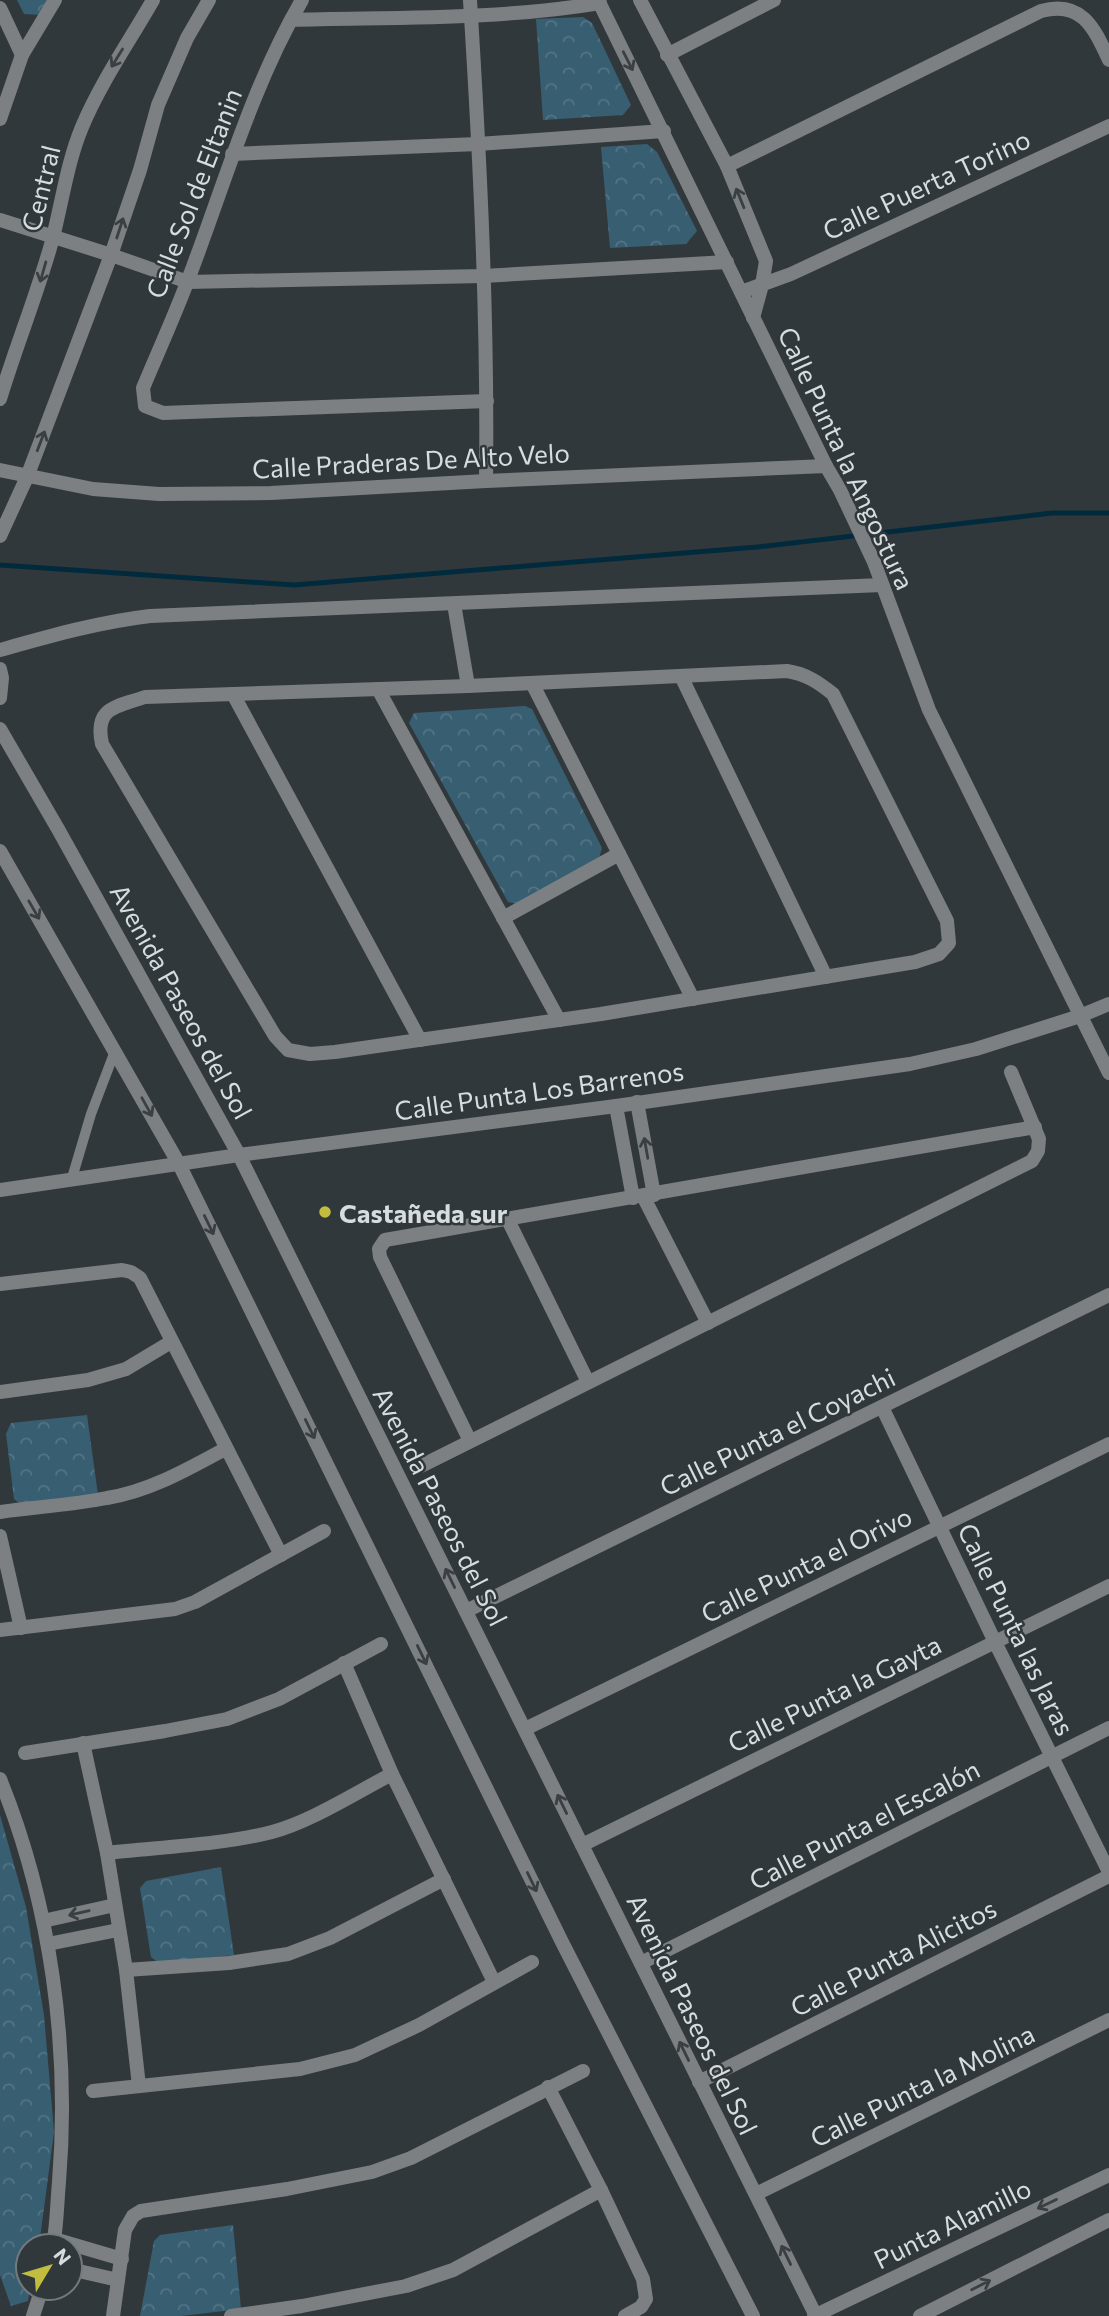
<svg xmlns="http://www.w3.org/2000/svg" width="1109" height="2316" viewBox="0 0 1109 2316" font-family="Commissioner,sans-serif">
<style>
.park{fill:url(#park-crowns)}
.lines{fill:none;stroke-linecap:round;stroke-linejoin:round}
.stream{stroke:#022a3d;stroke-width:5}
.service{stroke:#7d8082;stroke-width:10}
.minor{stroke:#7d8082;stroke-width:14}
.tertiary{stroke:#7d8082;stroke-width:14}
.oneway{stroke:#393f43}
.poi-dot{fill:#c2bd3f;stroke:#31383c;stroke-width:2.5}
.labels{text-anchor:middle;dominant-baseline:central;stroke-width:5;stroke-linejoin:round;paint-order:stroke}
.street-label{font-size:26px;fill:#d7dcde;stroke:#31383c}
.poi-label{font-size:26px;font-weight:bold;fill:#d7dcde;stroke:#31383c;text-anchor:start}
</style>
<defs>
<pattern id="park-crowns" width="20" height="18" patternUnits="userSpaceOnUse" patternTransform="scale(1.75)"><rect width="20" height="18" fill="#385e72"/><path d="M2 6a3 3 0 1 1 6 0M12 15a3 3 0 1 1 6 0" fill="none" stroke="#547486"/></pattern>
</defs>
<rect width="100%" height="100%" fill="#31383c"/>
<!-- park -->
<g class="park">
<path d="M17,0H48L41,15L24,14Z"/>
<path d="M583,17L592,23L631,105L623,115L543,120L536,19Z"/>
<path d="M647,144L657,152L697,231L686,244L610,248L601,147Z"/>
<path d="M525,706L532,709L602,848L599,858L518,904L508,902L409,723L414,713Z"/>
<path d="M87,1415L98,1495L23,1506L14,1499L6,1434L11,1423Z"/>
<path d="M0,1815L26,1907L44,2015L54,2132L39,2246H28V2288H30L28,2301L11,2306L0,2275Z"/>
<path d="M221,1867L234,1955L159,1963L151,1957L140,1888L146,1881Z"/>
<path d="M233,2225L241,2309L181,2316H140L154,2241L160,2235Z"/>
</g>
<g class="lines">
<!-- stream -->
<path class="stream" d="M0,565L294,585L757,547L1052,513H1109"/>
<!-- service -->
<path class="service" d="M72,1178L91,1114L115,1051"/>
<!-- minor -->
<g class="minor">
<path d="M302,0C251,88 224,186 188,280C174,317 158,352 143,388L145,406L163,413L487,401"/>
<path d="M470,0C480,160 488,320 486,481"/>
<path d="M0,8L22,55"/>
<path d="M291,20C393,17 498,20 600,3"/>
<path d="M667,55L774,0"/>
<path d="M0,119L22,55L55,0"/>
<path d="M232,154L478,144L664,131"/>
<path d="M727,166L1041,11C1082,0 1094,28 1109,60"/>
<path d="M0,220L111,255L188,282L483,276L727,262"/>
<path d="M741,292L791,274L1109,126"/>
<path d="M454,604L468,686"/>
<path d="M0,650C50,636 99,622 150,616L882,585"/>
<path d="M787,671C806,674 818,682 833,694L947,921L949,943L939,954L915,962L601,1014L335,1052L310,1054L288,1050L275,1036L102,744C94,707 116,707 145,697L468,686Z"/>
<path d="M681,676L826,977"/>
<path d="M532,683L693,999"/>
<path d="M378,689L559,1020"/>
<path d="M233,694L420,1040"/>
<path d="M503,918L619,854"/>
<path d="M637,1102L654,1195"/>
<path d="M616,1106L633,1198"/>
<path d="M0,1190L239,1155L616,1106L910,1064L976,1049L1080,1016"/>
<path d="M643,1196L708,1323"/>
<path d="M508,1220L588,1382"/>
<path d="M0,1284L122,1270L131,1272L140,1278L281,1555"/>
<path d="M0,1392L88,1380L126,1369L171,1342"/>
<path d="M882,1407L995,1642L1109,1872"/>
<path d="M470,1441L380,1257L379,1249L385,1240L1035,1127"/>
<path d="M421,1466L1032,1161L1038,1151L1039,1139L1011,1072"/>
<path d="M0,1512C35,1507 72,1505 107,1498C150,1491 188,1469 225,1449"/>
<path d="M0,1536L21,1628"/>
<path d="M466,1611L1109,1295"/>
<path d="M0,1630L175,1609L195,1602L324,1531"/>
<path d="M344,1663L392,1774L494,1982"/>
<path d="M525,1729L1109,1444"/>
<path d="M83,1743L107,1853L126,1970L139,2086"/>
<path d="M25,1753L165,1731L227,1719L279,1699L381,1644"/>
<path d="M0,1779C51,1905 70,2047 59,2182C57,2203 57,2225 53,2246"/>
<path d="M582,1845L1109,1586"/>
<path d="M107,1853C160,1847 221,1845 272,1832C312,1821 355,1793 392,1774"/>
<path d="M43,1921L115,1905"/>
<path d="M48,1944L118,1930"/>
<path d="M641,1963L1109,1728"/>
<path d="M126,1970L229,1963L288,1954L330,1938L444,1879"/>
<path d="M699,2082L1109,1876"/>
<path d="M548,2087L601,2190L643,2279L646,2299L641,2307L625,2316"/>
<path d="M93,2091L300,2069L355,2055L419,2025L532,1962"/>
<path d="M756,2194L1109,2020"/>
<path d="M54,2239L122,2259"/>
<path d="M70,2269L118,2280"/>
<path d="M33,2316L42,2288"/>
<path d="M113,2316L125,2230L133,2216L141,2211L287,2189L372,2172L411,2158L583,2071"/>
<path d="M231,2316L302,2306L406,2286L453,2270L601,2190"/>
</g>
<!-- tertiary -->
<g class="tertiary">
<path d="M598,0L826,466L840,490L874,562L929,710L1109,1073"/>
<path d="M640,0L727,166L766,261L762,285L753,318"/>
<path d="M0,399C16,346 37,295 52,241C62,203 67,163 82,127C101,82 129,42 153,0"/>
<path d="M0,470L93,489L159,494L271,493L486,481L826,466"/>
<path d="M0,536L27,477L111,255L140,170L158,105L187,38L209,0"/>
<path d="M0,669L2,678L0,698"/>
<path d="M0,729L58,829L239,1155L816,2316"/>
<path d="M0,851L179,1164L562,1942L753,2316"/>
<path d="M1080,1016L1109,1004"/>
<path d="M814,2316L1109,2175"/>
<path d="M920,2316L1109,2220"/>
</g>
</g>
<!-- one-way arrows -->
<defs><path id="oneway-shaft" d="M-6 0H5M1.5-3L5.5 0L1.5 3" fill="none" stroke-width="1.6" stroke-linecap="round" stroke-linejoin="round" transform="scale(1.75)"/></defs>
<g class="oneway">
<use href="#oneway-shaft" transform="translate(117 58) rotate(122)"/>
<use href="#oneway-shaft" transform="translate(628 61) rotate(63)"/>
<use href="#oneway-shaft" transform="translate(740 198) rotate(-112)"/>
<use href="#oneway-shaft" transform="translate(120 228) rotate(-72)"/>
<use href="#oneway-shaft" transform="translate(43 272) rotate(106)"/>
<use href="#oneway-shaft" transform="translate(41 441) rotate(-69)"/>
<use href="#oneway-shaft" transform="translate(34 910) rotate(60)"/>
<use href="#oneway-shaft" transform="translate(147 1107) rotate(61)"/>
<use href="#oneway-shaft" transform="translate(646 1148) rotate(-100)"/>
<use href="#oneway-shaft" transform="translate(209 1225) rotate(64)"/>
<use href="#oneway-shaft" transform="translate(310 1429) rotate(64)"/>
<use href="#oneway-shaft" transform="translate(450 1578) rotate(-116)"/>
<use href="#oneway-shaft" transform="translate(422 1655) rotate(64)"/>
<use href="#oneway-shaft" transform="translate(562 1804) rotate(-116)"/>
<use href="#oneway-shaft" transform="translate(532 1882) rotate(64)"/>
<use href="#oneway-shaft" transform="translate(79 1913) rotate(167)"/>
<use href="#oneway-shaft" transform="translate(684 2051) rotate(-116)"/>
<use href="#oneway-shaft" transform="translate(1047 2204) rotate(154)"/>
<use href="#oneway-shaft" transform="translate(786 2255) rotate(-116)"/>
<use href="#oneway-shaft" transform="translate(981 2285) rotate(-27)"/>
</g>
<!-- markers -->
<circle class="poi-dot" cx="325" cy="1212" r="7"/>
<g class="labels">
<!-- street labels -->
<g class="street-label">
<text transform="translate(926 184) rotate(-25)">Calle Puerta Torino</text>
<text transform="translate(40 188) rotate(-76)">Central</text>
<text transform="translate(193 193) rotate(-69)">Calle Sol de Eltanin</text>
<text transform="translate(847 458) rotate(65)">Calle Punta la Angostura</text>
<text transform="translate(411 460) rotate(-3)">Calle Praderas De Alto Velo</text>
<text transform="translate(182 1001) rotate(61)">Avenida Paseos del Sol</text>
<text transform="translate(539 1090) rotate(-8)">Calle Punta Los Barrenos</text>
<text transform="translate(777 1431) rotate(-26)">Calle Punta el Coyachi</text>
<text transform="translate(441 1506) rotate(63)">Avenida Paseos del Sol</text>
<text transform="translate(806 1564) rotate(-26)">Calle Punta el Orivo</text>
<text transform="translate(1017 1629) rotate(64)">Calle Punta las Jaras</text>
<text transform="translate(834 1693) rotate(-26)">Calle Punta la Gayta</text>
<text transform="translate(864 1824) rotate(-27)">Calle Punta el Escalón</text>
<text transform="translate(893 1957) rotate(-27)">Calle Punta Alicitos</text>
<text transform="translate(693 2014) rotate(64)">Avenida Paseos del Sol</text>
<text transform="translate(922 2085) rotate(-26)">Calle Punta la Molina</text>
<text transform="translate(952 2223) rotate(-26)">Punta Alamillo</text>
</g>
<!-- poi labels -->
<g class="poi-label">
<text x="339" y="1212">Castañeda sur</text>
</g>
</g>
<!-- north arrow -->
<g transform="translate(49 2267) rotate(52)"><circle r="33" fill="#31383c" stroke="#737a7d" stroke-width="2"/>
<path d="M0-5L12 26L0 18L-12 26Z" fill="#c2bd3f"/>
<text y="-10" font-size="19" font-weight="bold" text-anchor="middle" fill="#d7dcde">N</text>
</g>
</svg>
